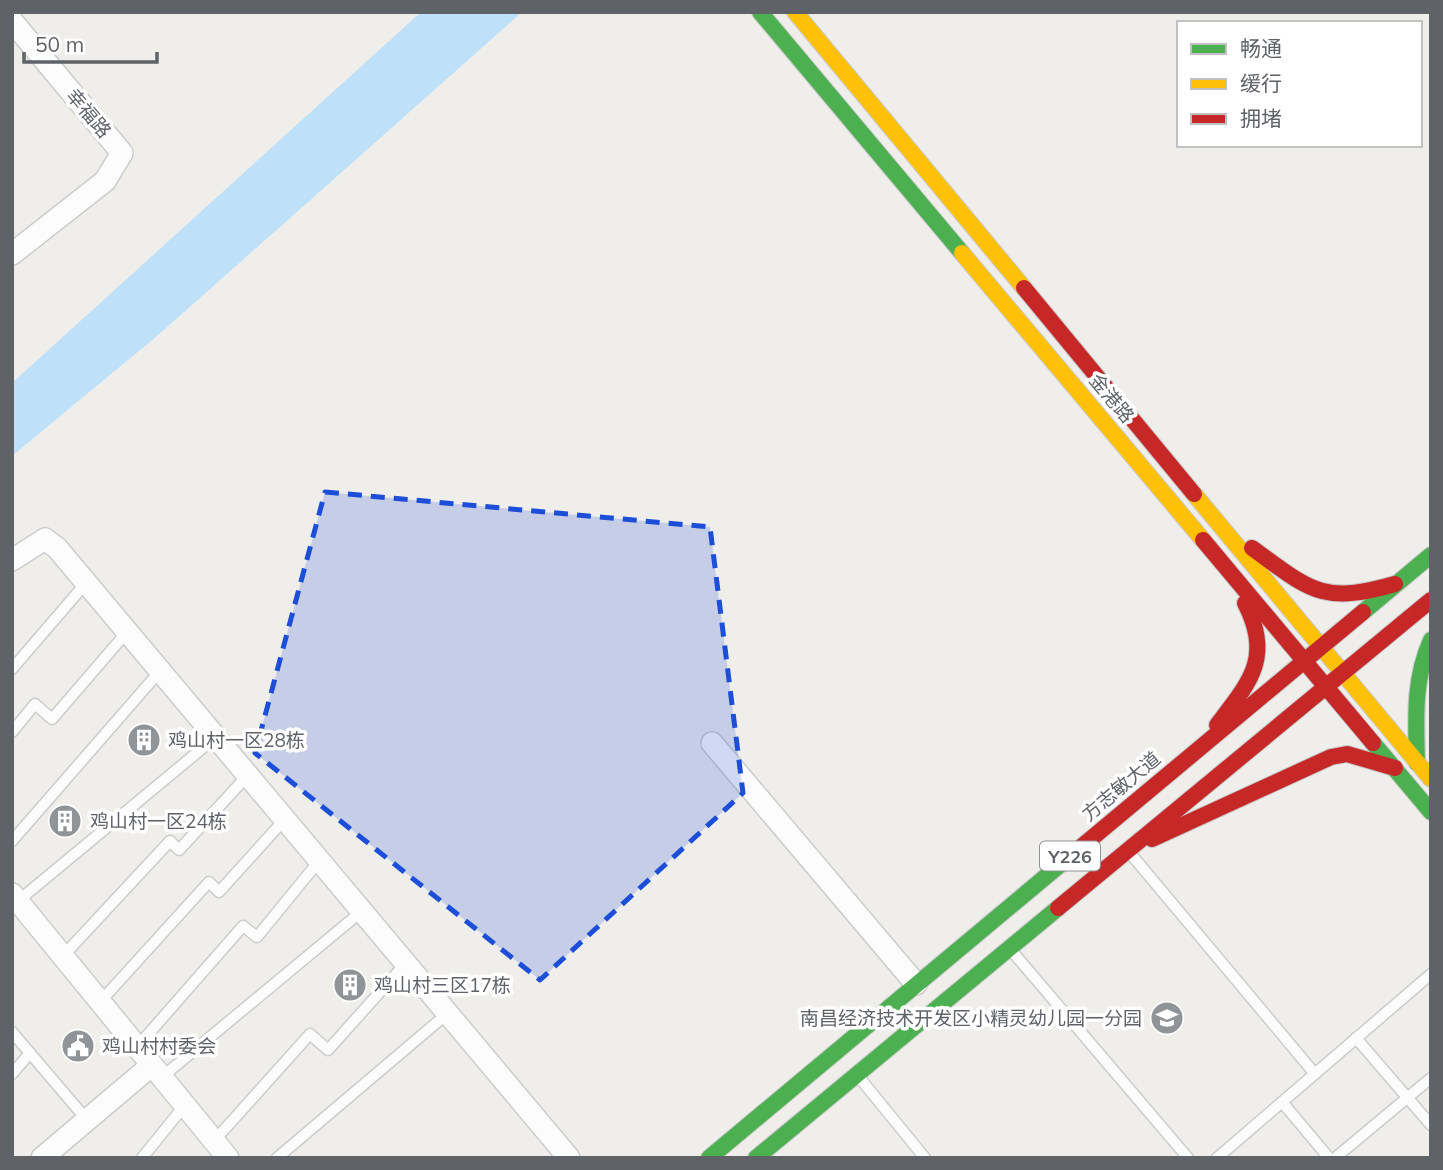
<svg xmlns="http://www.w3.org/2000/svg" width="1443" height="1170" viewBox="0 0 1443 1170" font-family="Mulish,'Noto Sans SC',sans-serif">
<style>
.water{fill:#bfe0f9}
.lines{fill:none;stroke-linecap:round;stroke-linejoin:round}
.lane-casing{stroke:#cbcccc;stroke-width:13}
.street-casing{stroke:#cbcccc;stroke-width:24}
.fast-casing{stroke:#cacacb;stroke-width:18}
.slow-casing{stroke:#cacacb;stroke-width:18}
.jam-casing{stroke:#cacacb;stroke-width:18}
.lane{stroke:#fdfcfc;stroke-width:10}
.street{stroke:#fdfcfc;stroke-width:21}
.fast{stroke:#4caf50;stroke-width:16}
.slow{stroke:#ffc107;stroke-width:16}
.jam{stroke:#c62828;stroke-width:16}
.marked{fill:#1d4ed8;fill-opacity:0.2;stroke:#1d4ed8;stroke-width:5;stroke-dasharray:14 9;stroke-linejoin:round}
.labels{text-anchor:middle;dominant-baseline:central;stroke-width:7;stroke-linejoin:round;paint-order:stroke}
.shield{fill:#fff;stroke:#8f9295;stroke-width:2}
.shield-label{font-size:18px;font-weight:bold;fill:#5f6368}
.street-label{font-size:19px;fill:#5f6368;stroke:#fff}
.poi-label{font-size:19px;fill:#5f6368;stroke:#fff;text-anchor:start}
</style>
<rect width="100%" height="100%" fill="#efeeea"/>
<!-- water -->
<path class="water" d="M421,12H522L157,336L12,456V383Z"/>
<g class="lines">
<defs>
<g id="lane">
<path d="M12,669L86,583"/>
<path d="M12,732L35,704L52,719L127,632"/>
<path d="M12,841L160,671"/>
<path d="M1130,853L1315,1074"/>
<path d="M18,901L216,737"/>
<path d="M1011,950L1188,1158"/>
<path d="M63,956L170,841L179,850L248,775"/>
<path d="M100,1002L209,882L219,892L285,819"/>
<path d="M12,1032L87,1120"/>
<path d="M1356,1038L1431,1125"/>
<path d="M137,1047L243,926L257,937L319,861"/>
<path d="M12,1074L30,1053"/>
<path d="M858,1076L925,1158"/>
<path d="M162,1077L362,911"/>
<path d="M1282,1102L1329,1158"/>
<path d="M214,1141L310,1034L328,1050L406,963"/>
<path d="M142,1158L185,1105"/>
<path d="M277,1158L448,1013"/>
<path d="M1217,1158L1431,974"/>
<path d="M1335,1158L1431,1078"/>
</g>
<g id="street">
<path d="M12,21L122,153L105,181L12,254"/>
<path d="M12,560L45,539L57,548L569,1158"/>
<path d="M712,743L916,984"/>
<path d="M12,894L228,1158"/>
<path d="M42,1158L152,1065"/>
</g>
<g id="fast">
<path d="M760,12L962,253"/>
<path d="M1363,612L1431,555"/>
<path d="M1373,743L1431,812"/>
<path d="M1417,763C1416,720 1413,680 1431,640"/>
<path d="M709,1158L1080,848"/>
<path d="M756,1158L1058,908"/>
</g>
<g id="slow">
<path d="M795,12L1024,288"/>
<path d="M962,253L1203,540"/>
<path d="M1194,494L1431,779"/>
</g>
<g id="jam">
<path d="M1024,288L1194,494"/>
<path d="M1203,540L1373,743"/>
<path d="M1252,548C1310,590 1322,605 1395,584"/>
<path d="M1217,725C1250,682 1273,657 1245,603"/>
<path d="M1152,839L1331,757L1347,754L1395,768"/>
<path d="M1080,848L1363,612"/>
<path d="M1058,908L1431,600"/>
</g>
</defs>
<!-- lane casing -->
<use href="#lane" class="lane-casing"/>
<!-- street casing -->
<use href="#street" class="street-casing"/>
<!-- fast casing -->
<use href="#fast" class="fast-casing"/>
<!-- slow casing -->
<use href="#slow" class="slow-casing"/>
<!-- jam casing -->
<use href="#jam" class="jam-casing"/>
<!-- lane -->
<use href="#lane" class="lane"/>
<!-- street -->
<use href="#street" class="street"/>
<!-- fast -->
<use href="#fast" class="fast"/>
<!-- slow -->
<use href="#slow" class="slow"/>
<!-- jam -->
<use href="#jam" class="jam"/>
</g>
<!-- marked area -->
<path class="marked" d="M325,492L710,527L743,793L540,980L255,753Z"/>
<!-- icons -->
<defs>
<symbol id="building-disc" viewBox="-11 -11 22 22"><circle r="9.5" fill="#919496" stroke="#fff"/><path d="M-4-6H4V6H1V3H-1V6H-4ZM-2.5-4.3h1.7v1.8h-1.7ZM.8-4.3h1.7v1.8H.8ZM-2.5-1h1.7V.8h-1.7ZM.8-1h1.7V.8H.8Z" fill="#fff"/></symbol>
<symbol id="school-disc" viewBox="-11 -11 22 22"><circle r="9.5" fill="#919496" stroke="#fff"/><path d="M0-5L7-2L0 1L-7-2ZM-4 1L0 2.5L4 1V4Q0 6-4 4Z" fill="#fff"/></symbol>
<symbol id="civic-disc" viewBox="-11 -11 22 22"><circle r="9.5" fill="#919496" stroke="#fff"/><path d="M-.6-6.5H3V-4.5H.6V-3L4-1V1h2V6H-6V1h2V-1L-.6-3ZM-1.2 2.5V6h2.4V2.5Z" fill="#fff"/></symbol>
</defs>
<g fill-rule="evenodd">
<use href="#building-disc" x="125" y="721" width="38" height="38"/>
<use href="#building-disc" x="46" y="802" width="38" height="38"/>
<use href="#building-disc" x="331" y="966" width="38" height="38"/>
<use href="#school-disc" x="1148" y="999" width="38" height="38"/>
<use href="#civic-disc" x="59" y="1027" width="38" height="38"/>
</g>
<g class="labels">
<!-- shield labels -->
<rect class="shield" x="1040" y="841.5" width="60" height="29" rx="5"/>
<g class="shield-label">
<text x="1070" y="856">Y226</text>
</g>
<!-- street labels -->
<g class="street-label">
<text transform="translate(89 113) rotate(50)">幸福路</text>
<text transform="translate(1112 398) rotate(50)">金港路</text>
<text transform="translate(1121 786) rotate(-40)">方志敏大道</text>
</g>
<!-- poi labels -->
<g class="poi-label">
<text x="168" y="740">鸡山村一区28栋</text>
<text x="90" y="821">鸡山村一区24栋</text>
<text x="374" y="985">鸡山村三区17栋</text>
<text x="1142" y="1018" text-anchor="end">南昌经济技术开发区小精灵幼儿园一分园</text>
<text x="102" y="1046">鸡山村村委会</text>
</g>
</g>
<!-- border -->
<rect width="1443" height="1170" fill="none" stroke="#5f6368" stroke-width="28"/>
<!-- legend -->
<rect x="1177" y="21" width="245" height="126" fill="#ffffff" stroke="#bfc1c3" stroke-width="2"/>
<rect x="1191" y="44" width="35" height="10" fill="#4caf50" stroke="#bfc1c3" stroke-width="2"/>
<text x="1240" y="56" font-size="21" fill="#5f6368">畅通</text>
<rect x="1191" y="79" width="35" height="10" fill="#ffc107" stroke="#bfc1c3" stroke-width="2"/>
<text x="1240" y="91" font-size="21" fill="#5f6368">缓行</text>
<rect x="1191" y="114" width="35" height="10" fill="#c62828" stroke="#bfc1c3" stroke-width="2"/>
<text x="1240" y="126" font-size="21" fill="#5f6368">拥堵</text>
<!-- scale -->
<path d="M24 52v10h133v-10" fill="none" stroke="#5f6368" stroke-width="3.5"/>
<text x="35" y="52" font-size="21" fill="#5f6368" stroke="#ffffff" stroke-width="5" paint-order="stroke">50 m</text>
</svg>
